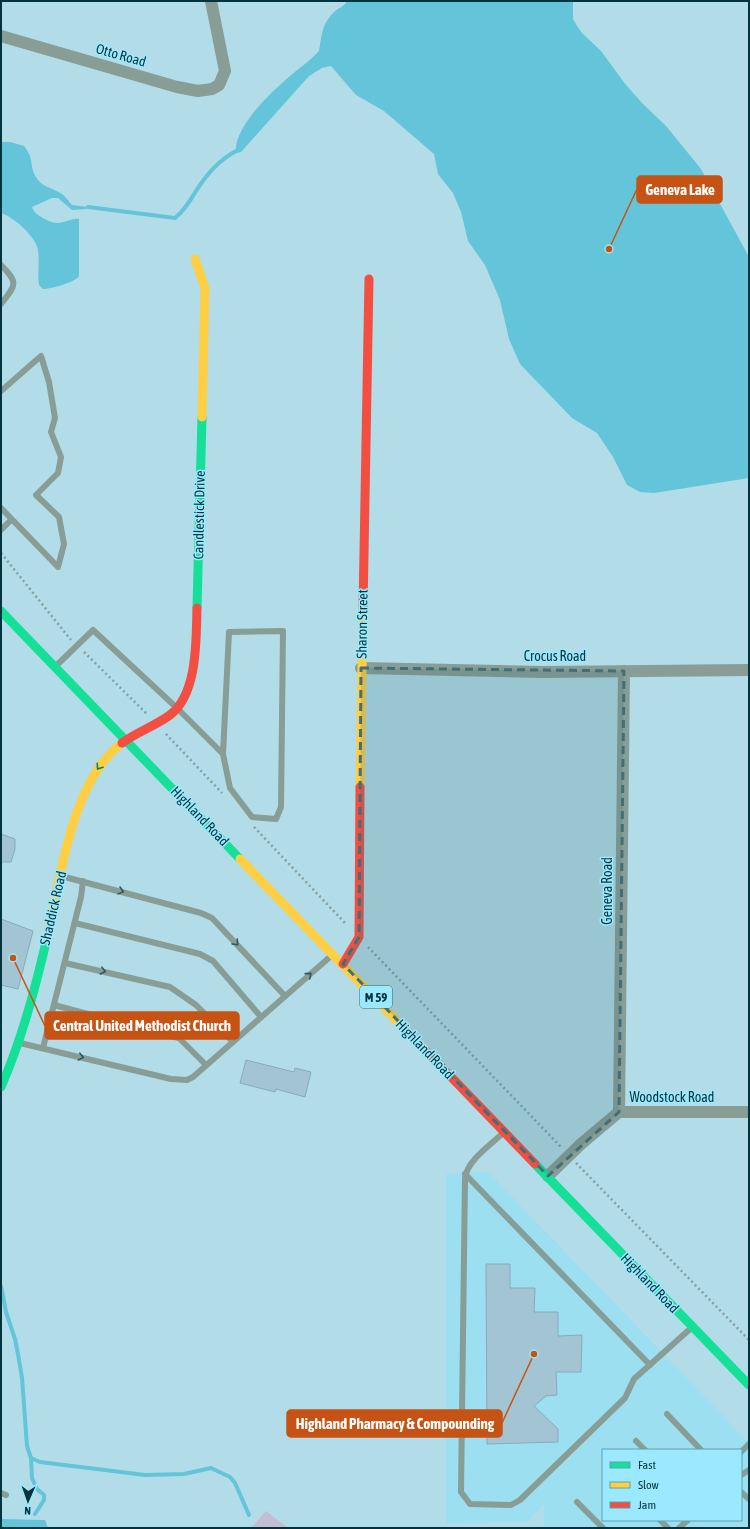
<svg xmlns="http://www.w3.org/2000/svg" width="750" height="1529" viewBox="0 0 750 1529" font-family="'Asap Condensed',sans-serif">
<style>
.built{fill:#9bdff0;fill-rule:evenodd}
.green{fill:#c3bed5}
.water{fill:#64c4da}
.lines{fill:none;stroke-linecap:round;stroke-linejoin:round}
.stream{stroke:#64c4da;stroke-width:4}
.building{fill:#a2c4d3;stroke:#88abb9}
.path{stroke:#869f9d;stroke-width:2.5;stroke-dasharray:2 3;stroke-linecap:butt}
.lane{stroke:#879d95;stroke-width:6}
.street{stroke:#879d95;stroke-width:12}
.fast{stroke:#16e098;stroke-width:9}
.slow{stroke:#ffcf43;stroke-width:9}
.jam{stroke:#f24e42;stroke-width:9}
.oneway{stroke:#0c8166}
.oneway2{stroke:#31595c}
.marked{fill:#406f7a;fill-opacity:0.2;stroke:#406f7a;stroke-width:3;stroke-dasharray:8 5;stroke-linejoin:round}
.labels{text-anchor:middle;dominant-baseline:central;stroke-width:3;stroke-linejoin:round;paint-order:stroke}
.shield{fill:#9be9fe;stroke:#316a78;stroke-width:1}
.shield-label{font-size:13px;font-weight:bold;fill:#03343e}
.street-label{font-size:14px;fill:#03343e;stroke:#9be9fe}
.leader{fill:none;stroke:#c65314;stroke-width:1.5}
.callout-dot{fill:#c65314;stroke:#9be9fe;stroke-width:1.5}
.callout{fill:#c65314;stroke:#c65314;stroke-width:1.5}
.callout-label{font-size:15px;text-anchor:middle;font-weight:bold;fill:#fff}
</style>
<rect width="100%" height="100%" fill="#b1dce8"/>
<!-- built -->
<path class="built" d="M488,1172L749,1443V1528H544V1505L527,1522L446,1523V1174ZM603,1450H741V1520H603Z"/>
<!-- green -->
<path class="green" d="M266,1511L288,1528H251Z"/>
<!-- water -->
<g class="water">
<path d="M347,1H573V19L577,26L582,33L601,51L626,85L643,104L666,126L701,169L749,257V478L654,493L640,492L627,485L613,457L597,433L572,418L520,364L509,339L500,300L485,265L468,241L461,212L453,193L438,174L434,154L384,111L356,95L331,66L322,68L309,76L241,152L236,153C233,128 271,92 289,77C299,68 310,61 319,51C322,36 321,26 333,13C338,8 344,7 347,1Z"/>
<path d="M1,142H10L24,146C35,160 29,166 36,177C41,187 53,188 62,194C66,197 69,202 72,205L88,207L86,209L72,210L58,198H52L32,207C34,215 50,223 58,223C65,223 72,218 79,219V276C76,282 51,289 43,289L39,285C37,274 40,262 38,250C36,237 14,217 1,213Z"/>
<path d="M1,1519L45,1520L48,1528H1Z"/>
</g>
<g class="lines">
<!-- stream -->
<g class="stream">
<path d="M88,207L175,218C184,211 190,201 196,191C207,174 218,161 236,151"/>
<path d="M1,1286L6,1312L15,1339L18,1354L22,1378L27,1446L31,1458L32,1478L37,1489L44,1495V1500L35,1514"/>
<path d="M31,1458L40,1462L145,1475L184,1474L211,1468L230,1477L235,1483L249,1515"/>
</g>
</g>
<!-- building -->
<g class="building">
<path d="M1,834L15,839V849L11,862H1Z"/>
<path d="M1,919L33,931L18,989L1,985Z"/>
<path d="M246,1060L294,1072L295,1068L311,1072L305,1097L276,1089L275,1092L240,1083Z"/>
<path d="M486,1264H510V1288H535L534,1312H558V1336L582,1335L581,1372H556L557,1395L546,1396L534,1406L558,1429V1442L487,1444Z"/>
</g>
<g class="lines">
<!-- path -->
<g class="path">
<path d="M1,553L71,640"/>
<path d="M84,652L147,714"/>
<path d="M166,734L222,793"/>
<path d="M254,827L345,923"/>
<path d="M368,947L562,1148"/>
<path d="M576,1163L749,1340"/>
</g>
<!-- lane -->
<g class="lane">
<path d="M1,265C19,283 16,285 1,304"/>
<path d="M1,391L41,356L49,382L55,418L51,432L61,457L58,473L36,495L59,517L64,544L58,567L1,508"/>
<path d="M1,530L11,520"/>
<path d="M58,664L93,630L178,709L223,754L230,788L252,817L276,819L281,807L283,631L229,632L223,754"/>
<path d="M61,876L201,913L212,918L285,996"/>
<path d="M75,923L200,954L213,961L261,1017"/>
<path d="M65,963L170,987L196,1005L233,1042"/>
<path d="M54,1005L179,1038L206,1065"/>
<path d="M20,1043L171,1079L187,1080L193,1077L331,956"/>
<path d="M43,1048L81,897L83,881"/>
<path d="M502,1134C490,1145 467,1161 465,1178L461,1492L470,1504L511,1505L520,1500L625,1398L634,1379L690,1329"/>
<path d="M465,1174L650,1365"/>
<path d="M667,1414L701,1450"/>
<path d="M636,1441L645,1450"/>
<path d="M741,1452L749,1444"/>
<path d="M741,1475L749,1470"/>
<path d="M741,1492L749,1499"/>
<path d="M1,1493L6,1495"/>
<path d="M577,1502L603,1528"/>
<path d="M660,1520L668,1528"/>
<path d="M679,1528L688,1520"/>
</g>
<!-- street -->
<g class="street">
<path d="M1,36L177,87L198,91L212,89L219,85L225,71L211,1"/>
<path d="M361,668L543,672L749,670"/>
<path d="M619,1112L624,671"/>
<path d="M548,1176L581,1144L619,1112H749"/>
</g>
<!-- fast -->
<g class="fast">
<path d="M197,608L202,417"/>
<path d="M1,611L240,859"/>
<path d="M1,1087C22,1039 35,989 47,938"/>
<path d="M535,1164L749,1385"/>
</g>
<!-- slow -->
<g class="slow">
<path d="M195,259L205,288L202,417"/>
<path d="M360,787L363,608"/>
<path d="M240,859L425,1050"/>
<path d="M47,938C60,879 71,781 122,743"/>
</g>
<!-- jam -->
<g class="jam">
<path d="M363,608L369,279"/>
<path d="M122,743C137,732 155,726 170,715C198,694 196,639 197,608"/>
<path d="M343,964L359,937L360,787"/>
<path d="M425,1050L535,1164"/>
</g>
</g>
<!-- one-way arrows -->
<defs><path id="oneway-chevron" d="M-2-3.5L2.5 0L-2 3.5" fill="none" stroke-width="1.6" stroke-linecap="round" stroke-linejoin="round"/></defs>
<use class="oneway" href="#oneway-chevron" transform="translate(99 767) rotate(124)"/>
<g class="oneway2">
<use href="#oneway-chevron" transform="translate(121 891) rotate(15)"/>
<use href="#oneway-chevron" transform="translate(236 943) rotate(47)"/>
<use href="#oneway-chevron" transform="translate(103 971) rotate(13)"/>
<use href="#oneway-chevron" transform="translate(309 975) rotate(-41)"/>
<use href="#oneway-chevron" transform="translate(81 1057) rotate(13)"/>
</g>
<!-- marked area -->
<path class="marked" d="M361,668L624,671L619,1112L548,1176L343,964L359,937Z"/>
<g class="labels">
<!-- shield labels -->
<rect class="shield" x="360" y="986" width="32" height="22" rx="3"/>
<g class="shield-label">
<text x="376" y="997">M 59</text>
</g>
<!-- street labels -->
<g class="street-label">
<text transform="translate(121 55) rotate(16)">Otto Road</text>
<text transform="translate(199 515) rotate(-89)">Candlestick Drive</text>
<text transform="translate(362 624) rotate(-89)">Sharon Street</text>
<text x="555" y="656">Crocus Road</text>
<text transform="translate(200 816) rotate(46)">Highland Road</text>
<text transform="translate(607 891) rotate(-90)">Geneva Road</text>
<text transform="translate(53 908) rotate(-77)">Shaddick Road</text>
<text transform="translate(425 1049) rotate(46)">Highland Road</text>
<text x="672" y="1097">Woodstock Road</text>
<text transform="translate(650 1283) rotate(46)">Highland Road</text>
</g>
</g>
<!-- callouts -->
<path class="leader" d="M609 249L637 189M13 958L45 1026M534 1354L502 1423"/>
<g class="callout-dot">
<circle cx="609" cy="249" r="4"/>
<circle cx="13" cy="958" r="4"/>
<circle cx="534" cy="1354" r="4"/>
</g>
<g class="callout">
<rect x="637" y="176" width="85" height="27" rx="4"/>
<rect x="45" y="1012" width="194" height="27" rx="4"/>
<rect x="287" y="1410" width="215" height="27" rx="4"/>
</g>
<g class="callout-label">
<text x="680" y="195">Geneva Lake</text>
<text x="142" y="1031">Central United Methodist Church</text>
<text x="395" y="1429">Highland Pharmacy &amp; Compounding</text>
</g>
<!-- border -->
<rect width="750" height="1529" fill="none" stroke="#03343e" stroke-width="4"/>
<!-- legend -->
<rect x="602" y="1449" width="140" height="72" fill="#9be9fe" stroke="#5ea1b1"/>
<rect x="610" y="1462" width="20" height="6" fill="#16e098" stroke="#5ea1b1"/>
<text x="638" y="1469" font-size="12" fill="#03343e">Fast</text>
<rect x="610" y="1482" width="20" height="6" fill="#ffcf43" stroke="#5ea1b1"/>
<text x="638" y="1489" font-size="12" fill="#03343e">Slow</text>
<rect x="610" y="1502" width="20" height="6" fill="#f24e42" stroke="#5ea1b1"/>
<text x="638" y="1509" font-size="12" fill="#03343e">Jam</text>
<!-- north arrow -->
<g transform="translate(28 1501) rotate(182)" stroke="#9be9fe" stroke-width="3" paint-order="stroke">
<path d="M0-3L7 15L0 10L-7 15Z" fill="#03343e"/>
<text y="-6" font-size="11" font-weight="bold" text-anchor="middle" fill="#03343e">N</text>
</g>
</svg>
